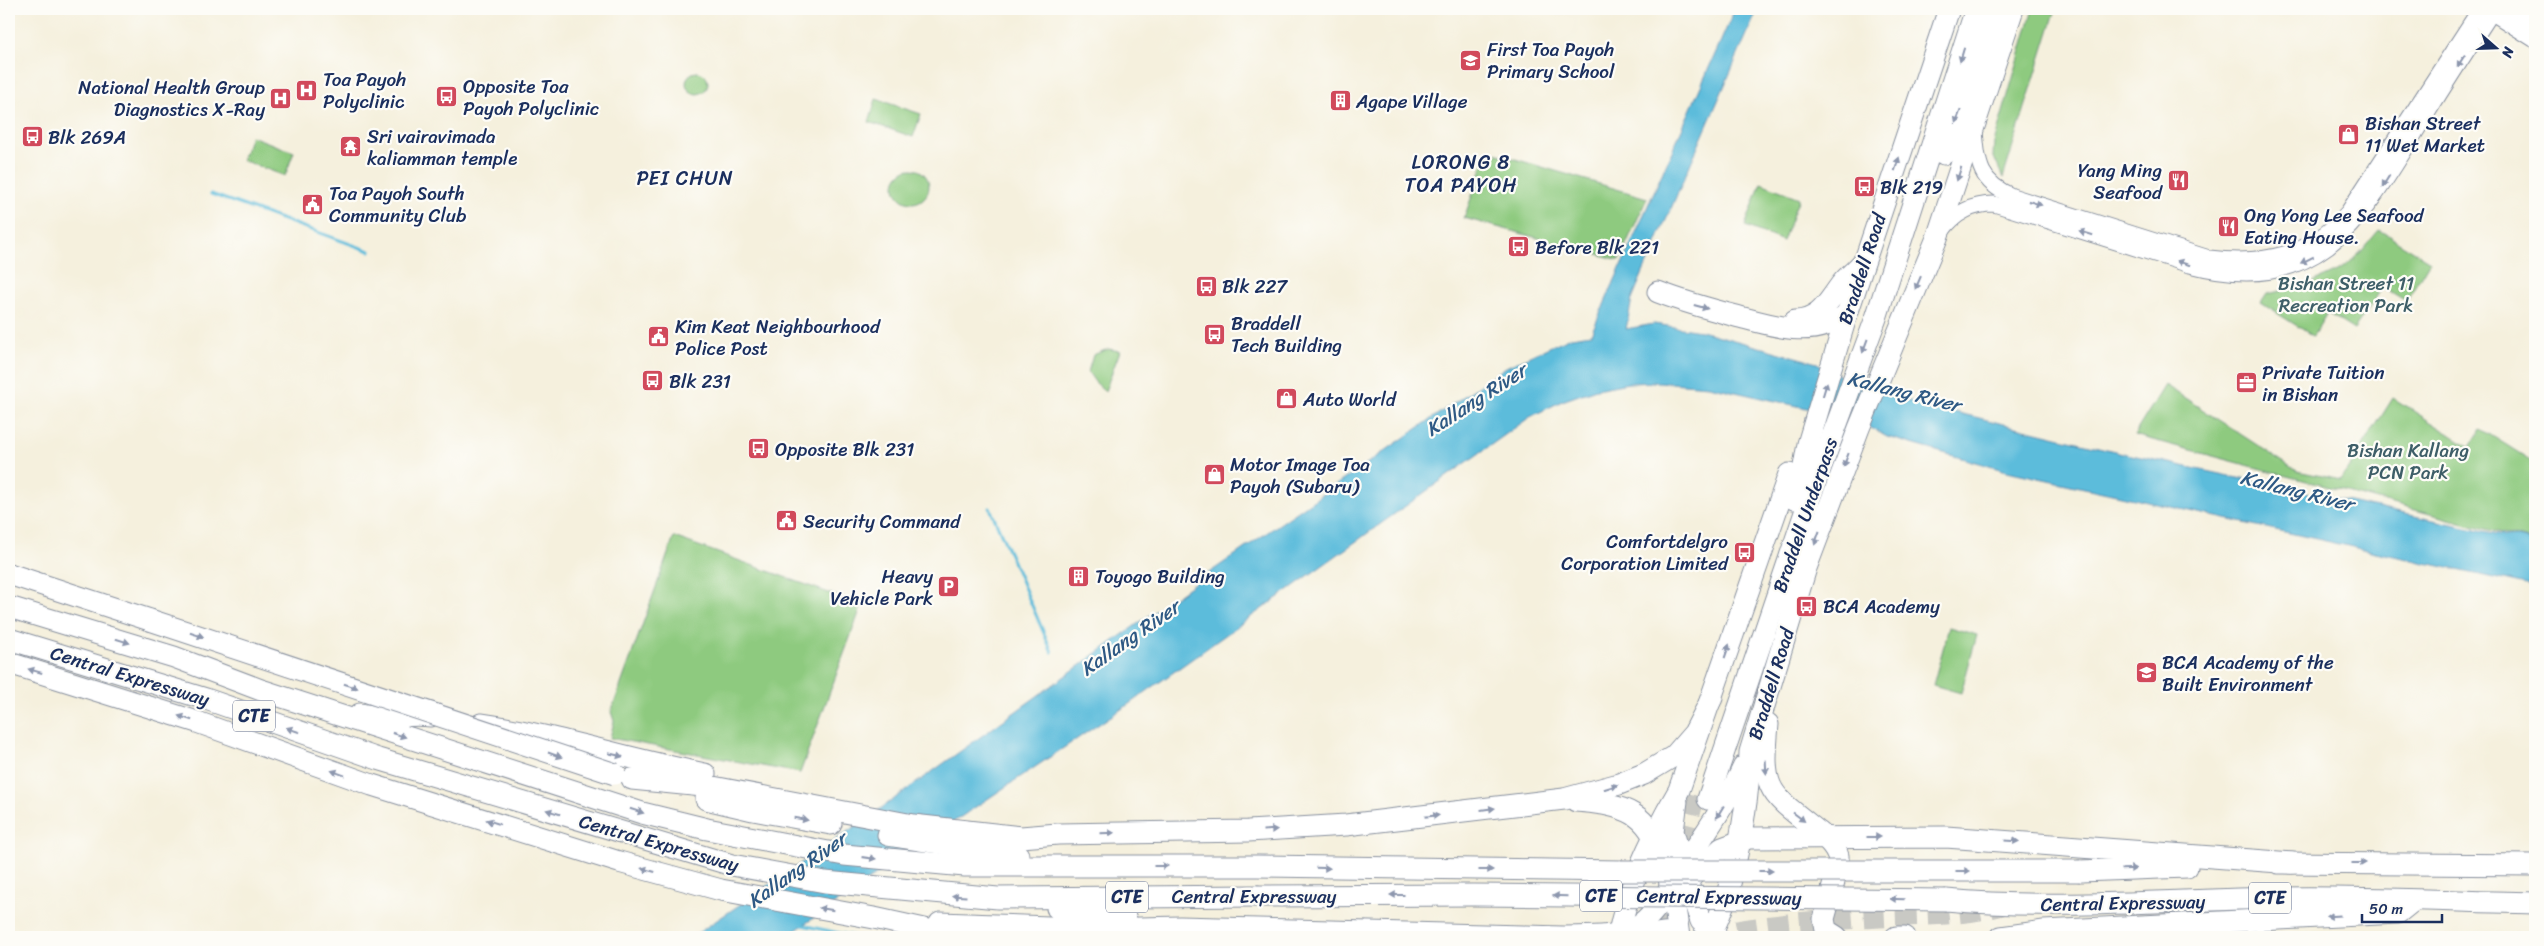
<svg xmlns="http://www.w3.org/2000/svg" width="2544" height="946" viewBox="0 0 2544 946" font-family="Sriracha,sans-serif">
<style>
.green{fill:#8eca7f;stroke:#547c6e}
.water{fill:#5cbcdb;stroke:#3c769c}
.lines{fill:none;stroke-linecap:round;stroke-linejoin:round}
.stream{stroke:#5cbcdb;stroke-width:3}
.highway-tunnel{stroke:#c9c9c4;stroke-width:21;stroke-dasharray:21 11;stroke-linecap:butt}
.minor-casing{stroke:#88909e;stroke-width:17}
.highway-casing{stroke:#88909e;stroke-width:23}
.minor{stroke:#fff;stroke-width:15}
.highway{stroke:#fff;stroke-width:21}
.highway-bridge-casing{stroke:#88909e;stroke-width:23;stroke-linecap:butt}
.highway-bridge{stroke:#fff;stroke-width:21}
.oneway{fill:#8d97ae}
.labels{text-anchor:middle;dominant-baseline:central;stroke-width:4.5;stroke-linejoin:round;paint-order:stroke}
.shield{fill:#fdfcf7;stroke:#5f6c8c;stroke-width:1}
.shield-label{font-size:18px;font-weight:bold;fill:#1b2f5e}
.poi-label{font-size:19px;fill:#1b2f5e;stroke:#fdfcf7;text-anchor:start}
.street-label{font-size:19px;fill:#1b2f5e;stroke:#fdfcf7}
.park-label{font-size:19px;fill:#3e5e68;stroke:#fdfcf7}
.neighbourhood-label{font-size:20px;letter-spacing:1px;fill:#1b2f5e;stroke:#fdfcf7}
.water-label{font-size:20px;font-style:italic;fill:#2e5984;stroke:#fdfcf7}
</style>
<rect width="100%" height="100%" fill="#fdfcf7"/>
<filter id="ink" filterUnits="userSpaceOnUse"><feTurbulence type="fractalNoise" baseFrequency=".02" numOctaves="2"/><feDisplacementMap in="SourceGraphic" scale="10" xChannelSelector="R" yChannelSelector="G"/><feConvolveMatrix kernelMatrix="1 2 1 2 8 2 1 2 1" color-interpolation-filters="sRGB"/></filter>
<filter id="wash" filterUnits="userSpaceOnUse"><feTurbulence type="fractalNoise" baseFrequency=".0096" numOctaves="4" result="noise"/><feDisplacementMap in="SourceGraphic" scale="20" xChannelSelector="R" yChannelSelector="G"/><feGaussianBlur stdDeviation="1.12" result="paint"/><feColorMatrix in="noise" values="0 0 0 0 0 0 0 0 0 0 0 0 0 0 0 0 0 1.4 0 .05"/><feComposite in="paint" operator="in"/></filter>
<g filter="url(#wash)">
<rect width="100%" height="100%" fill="#f5f0dd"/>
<!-- green -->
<g class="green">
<path d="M2033,9H2056L2003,178L1993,155L1994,143Z"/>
<circle cx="697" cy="83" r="11"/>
<path d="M876,99L921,114L913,137L869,122Z"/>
<path d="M251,136L294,152L285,176L242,160Z"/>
<path d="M1488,151L1647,198L1619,260L1464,218Z"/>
<circle cx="912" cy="186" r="17"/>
<path d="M1761,183L1799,198L1783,241L1745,226Z"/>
<path d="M2379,230L2430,261L2406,301L2383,287L2354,330L2327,313L2313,336L2261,303L2267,294C2296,288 2334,278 2356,257C2364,249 2371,239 2379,230Z"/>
<path d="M1108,349L1120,351L1105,391L1095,382L1088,372L1093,355Z"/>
<path d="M2165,385L2297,471L2341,480L2393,398L2470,447L2481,429L2535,463V542L2134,435Z"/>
<path d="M674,537L862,605L800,773L610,738L614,721L611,712Z"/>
<path d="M1949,627L1977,635L1961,693L1933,685Z"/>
</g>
<!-- water -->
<path class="water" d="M1735,9H1758L1642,275L1632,299L1626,329L1654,324L1701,331L1817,363L1866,390L1901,399L2127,454L2535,542V587L2007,471L1887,437L1855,419L1709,386L1659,382L1628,383L1596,389L1562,401L1530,417L1129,704L925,841L786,937H692L869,817L1193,584L1506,367L1571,337L1591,334Z"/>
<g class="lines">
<!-- stream -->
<g class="stream">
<path d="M211,194L370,251"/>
<path d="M990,508L1052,652"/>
<path d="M802,925L857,937"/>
</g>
</g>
</g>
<g filter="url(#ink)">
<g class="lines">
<!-- highway-tunnel -->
<g class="highway-tunnel">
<path d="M1657,937L1695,795"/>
<path d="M1705,937C1762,925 1821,920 1880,917C1921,915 1961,916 2002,905"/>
</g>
<defs>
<g id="minor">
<path d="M2486,9L2535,40"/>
<path d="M2510,9L2535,25"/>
<path d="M1975,131C1978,164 1979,182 2012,196L2209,258C2264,265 2311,255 2348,212L2480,9"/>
<path d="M1942,231C1955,213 1973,204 1994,204L2190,265C2316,298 2359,225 2417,130C2442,89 2468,49 2494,9"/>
</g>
<g id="highway">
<path d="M1944,154L1996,9"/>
<path d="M1658,292C1684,302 1709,309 1736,316C1774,326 1813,340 1847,314"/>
<path d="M1795,321C1821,321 1829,299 1843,282C1848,276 1855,271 1860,265"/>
<path d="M1794,499L1803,472L1808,444L1847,314L1949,9"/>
<path d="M9,574L150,620"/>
<path d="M9,607L174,657L261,690L642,813L707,829L844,855L965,866H1257L1621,871"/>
<path d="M9,639L206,699L378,759L732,865L825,882L998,898L1257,896"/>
<path d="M9,663L197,722L372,785L619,862L721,890L874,918L961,937"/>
<path d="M360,714C382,720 408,713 431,716"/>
<path d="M481,724C557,735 629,760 705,774"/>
<path d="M1768,724C1762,792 1767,791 1819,832C1826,838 1835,846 1838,856C1840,864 1827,908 1824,919L1826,930L1837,937"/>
<path d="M632,779L713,787L913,825L1021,837L1058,834L1248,831L1346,825L1564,799L1619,784L1644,774L1674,756L1694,733L1712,698"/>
<path d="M706,799L753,810L831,824"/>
<path d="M1708,799L1815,483L1876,318L1976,9"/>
<path d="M1576,801C1595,803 1616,804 1633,814C1665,832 1675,903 1679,937"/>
<path d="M1677,801L1673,831L1687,881L1701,921L1717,937"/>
<path d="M888,835L1018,855"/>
<path d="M2278,863L2535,865"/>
<path d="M2080,871L2187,867"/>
<path d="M1688,880L1722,848L1749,838L1946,837L2292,863"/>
<path d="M1946,900C2057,910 2167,900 2278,898C2364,896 2449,902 2535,903"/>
<path d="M1057,908L1126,919"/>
<path d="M940,923L1102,929L1180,927L1562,937C1584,936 1614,939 1634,928C1656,916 1669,888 1682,868C1704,835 1727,803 1744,766"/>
<path d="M1650,936C1661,933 1668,930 1678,937"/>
<path d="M1618,937C1628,885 1652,836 1679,790L1789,474"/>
<path d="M1709,937C1734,895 1749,802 1750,752L1806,568L1859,428L1937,238L2013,9"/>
<path d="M1896,937H1905"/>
<path d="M2001,937L2044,931L2398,913L2413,901"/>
</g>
</defs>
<!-- minor casing -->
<use href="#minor" class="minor-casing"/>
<!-- highway casing -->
<use href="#highway" class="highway-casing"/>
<!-- minor -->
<use href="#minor" class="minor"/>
<!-- highway -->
<use href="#highway" class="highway"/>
<defs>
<g id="highway-bridge">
<path d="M150,620L615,774"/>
<path d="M1621,871H2080"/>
<path d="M1257,896L1474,895L1946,900"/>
</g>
</defs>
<!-- highway-bridge casing -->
<use href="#highway-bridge" class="highway-bridge-casing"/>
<!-- highway-bridge -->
<use href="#highway-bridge" class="highway-bridge"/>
</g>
<!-- one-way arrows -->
<defs><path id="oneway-solid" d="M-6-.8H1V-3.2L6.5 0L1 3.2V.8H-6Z" transform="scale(1.25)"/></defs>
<g class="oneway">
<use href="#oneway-solid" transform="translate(1962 55) rotate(107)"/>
<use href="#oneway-solid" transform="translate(2461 61) rotate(122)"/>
<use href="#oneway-solid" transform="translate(1958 117) rotate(111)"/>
<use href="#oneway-solid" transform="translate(1897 164) rotate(-72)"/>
<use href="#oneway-solid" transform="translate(1959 174) rotate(108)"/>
<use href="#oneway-solid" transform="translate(2386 181) rotate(122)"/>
<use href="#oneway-solid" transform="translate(2035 203) rotate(18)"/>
<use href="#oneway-solid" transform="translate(2086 233) rotate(-163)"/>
<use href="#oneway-solid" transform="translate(2307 260) rotate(154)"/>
<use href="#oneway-solid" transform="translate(2183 263) rotate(-162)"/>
<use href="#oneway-solid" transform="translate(1918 283) rotate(113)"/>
<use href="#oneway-solid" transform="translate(1701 307) rotate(15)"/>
<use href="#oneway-solid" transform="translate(1865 346) rotate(110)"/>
<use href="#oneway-solid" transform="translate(1825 389) rotate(-73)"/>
<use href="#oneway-solid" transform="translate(1846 460) rotate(111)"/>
<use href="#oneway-solid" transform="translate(1817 538) rotate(110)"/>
<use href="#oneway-solid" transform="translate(197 635) rotate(18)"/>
<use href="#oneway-solid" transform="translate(123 641) rotate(17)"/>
<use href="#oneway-solid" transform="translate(1727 651) rotate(-71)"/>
<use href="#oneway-solid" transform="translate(35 671) rotate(-164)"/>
<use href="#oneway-solid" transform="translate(351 686) rotate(18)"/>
<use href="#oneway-solid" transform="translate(185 718) rotate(-162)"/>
<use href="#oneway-solid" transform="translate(293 730) rotate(-161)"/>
<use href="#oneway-solid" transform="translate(399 735) rotate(18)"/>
<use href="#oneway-solid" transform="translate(555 755) rotate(19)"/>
<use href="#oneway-solid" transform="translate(616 755) rotate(14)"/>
<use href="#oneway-solid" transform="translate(1766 767) rotate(87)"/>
<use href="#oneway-solid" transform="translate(338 773) rotate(-160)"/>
<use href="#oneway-solid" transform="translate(1611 787) rotate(-18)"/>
<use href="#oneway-solid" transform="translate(1488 809) rotate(-7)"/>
<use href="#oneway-solid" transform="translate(637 811) rotate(18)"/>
<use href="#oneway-solid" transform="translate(553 812) rotate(-163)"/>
<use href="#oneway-solid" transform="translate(1720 812) rotate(121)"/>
<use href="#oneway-solid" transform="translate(1432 816) rotate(-6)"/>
<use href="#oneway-solid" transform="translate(1799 817) rotate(37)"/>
<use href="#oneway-solid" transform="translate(801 819) rotate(10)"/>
<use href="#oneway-solid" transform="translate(493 822) rotate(-163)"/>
<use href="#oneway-solid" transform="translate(1270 830) rotate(-3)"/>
<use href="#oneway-solid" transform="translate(1107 833) rotate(-1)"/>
<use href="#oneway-solid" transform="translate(1874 837)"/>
<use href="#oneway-solid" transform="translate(2012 841) rotate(3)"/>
<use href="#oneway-solid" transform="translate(869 858) rotate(7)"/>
<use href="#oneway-solid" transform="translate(2359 863)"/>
<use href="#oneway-solid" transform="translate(1161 866)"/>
<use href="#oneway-solid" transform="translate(1323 868) rotate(1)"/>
<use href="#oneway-solid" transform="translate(2129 869) rotate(-2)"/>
<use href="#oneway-solid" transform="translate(648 870) rotate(-165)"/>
<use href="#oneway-solid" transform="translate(1486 870)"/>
<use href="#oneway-solid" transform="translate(1766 871)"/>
<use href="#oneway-solid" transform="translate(1963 871)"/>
<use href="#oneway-solid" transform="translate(1397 895) rotate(180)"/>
<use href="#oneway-solid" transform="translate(959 896) rotate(-176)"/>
<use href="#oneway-solid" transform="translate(1560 896) rotate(-179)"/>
<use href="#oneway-solid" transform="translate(1897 899) rotate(-179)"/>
<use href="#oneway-solid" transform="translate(826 909) rotate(-170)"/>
<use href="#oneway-solid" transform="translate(2333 916) rotate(177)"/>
</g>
</g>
<!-- icons -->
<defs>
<symbol id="school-square" viewBox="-11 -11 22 22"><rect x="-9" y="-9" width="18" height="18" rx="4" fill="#d1495b" stroke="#fdfcf7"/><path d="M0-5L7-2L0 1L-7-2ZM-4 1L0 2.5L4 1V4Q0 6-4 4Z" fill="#fff"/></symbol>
<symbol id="hospital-square" viewBox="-11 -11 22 22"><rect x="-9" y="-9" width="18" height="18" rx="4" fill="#d1495b" stroke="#fdfcf7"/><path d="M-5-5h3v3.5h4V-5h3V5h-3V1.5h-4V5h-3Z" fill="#fff"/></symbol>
<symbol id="bus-square" viewBox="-11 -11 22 22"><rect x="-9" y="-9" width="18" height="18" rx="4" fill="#d1495b" stroke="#fdfcf7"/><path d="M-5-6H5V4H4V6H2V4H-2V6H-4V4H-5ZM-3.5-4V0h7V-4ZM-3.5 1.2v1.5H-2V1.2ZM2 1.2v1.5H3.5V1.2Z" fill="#fff"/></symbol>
<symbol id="building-square" viewBox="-11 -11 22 22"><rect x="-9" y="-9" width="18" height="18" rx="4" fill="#d1495b" stroke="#fdfcf7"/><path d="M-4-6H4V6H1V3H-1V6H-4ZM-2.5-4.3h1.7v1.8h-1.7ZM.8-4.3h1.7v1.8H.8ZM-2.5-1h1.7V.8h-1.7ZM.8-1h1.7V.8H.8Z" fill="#fff"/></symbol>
<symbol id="shop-square" viewBox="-11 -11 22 22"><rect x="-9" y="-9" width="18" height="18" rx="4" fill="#d1495b" stroke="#fdfcf7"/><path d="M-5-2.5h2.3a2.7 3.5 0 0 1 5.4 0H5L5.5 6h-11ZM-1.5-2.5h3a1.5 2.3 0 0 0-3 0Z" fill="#fff"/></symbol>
<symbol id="temple-square" viewBox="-11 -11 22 22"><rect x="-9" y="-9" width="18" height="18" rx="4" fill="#d1495b" stroke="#fdfcf7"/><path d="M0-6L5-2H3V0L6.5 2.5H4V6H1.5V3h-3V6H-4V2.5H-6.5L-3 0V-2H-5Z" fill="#fff"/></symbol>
<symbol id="restaurant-square" viewBox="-11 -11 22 22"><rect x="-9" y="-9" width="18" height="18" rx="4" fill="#d1495b" stroke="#fdfcf7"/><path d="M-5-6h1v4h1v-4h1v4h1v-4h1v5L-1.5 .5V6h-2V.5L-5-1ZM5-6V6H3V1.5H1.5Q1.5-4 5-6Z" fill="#fff"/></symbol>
<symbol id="civic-square" viewBox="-11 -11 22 22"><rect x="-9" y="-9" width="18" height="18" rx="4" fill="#d1495b" stroke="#fdfcf7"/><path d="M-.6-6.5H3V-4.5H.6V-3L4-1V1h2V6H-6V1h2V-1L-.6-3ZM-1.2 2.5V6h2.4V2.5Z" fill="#fff"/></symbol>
<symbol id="office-square" viewBox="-11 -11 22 22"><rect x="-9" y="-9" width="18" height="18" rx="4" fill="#d1495b" stroke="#fdfcf7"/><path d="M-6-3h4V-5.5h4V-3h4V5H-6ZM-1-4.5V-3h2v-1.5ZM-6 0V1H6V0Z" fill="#fff"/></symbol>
<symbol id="parking-square" viewBox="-11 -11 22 22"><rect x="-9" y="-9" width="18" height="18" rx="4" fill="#d1495b" stroke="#fdfcf7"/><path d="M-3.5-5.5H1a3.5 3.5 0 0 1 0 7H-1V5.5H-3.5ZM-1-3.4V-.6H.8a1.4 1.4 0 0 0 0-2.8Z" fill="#fff"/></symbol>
<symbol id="university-square" viewBox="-11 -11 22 22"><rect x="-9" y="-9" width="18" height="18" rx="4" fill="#d1495b" stroke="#fdfcf7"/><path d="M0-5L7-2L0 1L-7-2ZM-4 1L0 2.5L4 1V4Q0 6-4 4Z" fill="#fff"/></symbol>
</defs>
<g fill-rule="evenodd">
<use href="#school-square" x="1458" y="48" width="25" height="25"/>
<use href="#hospital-square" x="294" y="78" width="25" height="25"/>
<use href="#bus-square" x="434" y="84" width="25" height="25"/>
<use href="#hospital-square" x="268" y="86" width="25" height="25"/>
<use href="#building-square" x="1328" y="88" width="25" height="25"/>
<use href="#shop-square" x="2336" y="122" width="25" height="25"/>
<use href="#bus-square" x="20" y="124" width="25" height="25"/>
<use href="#temple-square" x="338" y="134" width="25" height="25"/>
<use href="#restaurant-square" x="2166" y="168" width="25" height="25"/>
<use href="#bus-square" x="1852" y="174" width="25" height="25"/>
<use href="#civic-square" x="300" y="192" width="25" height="25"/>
<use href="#restaurant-square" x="2216" y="214" width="25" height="25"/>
<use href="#bus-square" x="1506" y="234" width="25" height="25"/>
<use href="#bus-square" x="1194" y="274" width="25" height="25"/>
<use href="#bus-square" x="1202" y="322" width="25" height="25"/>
<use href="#civic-square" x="646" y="324" width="25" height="25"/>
<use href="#bus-square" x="640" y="368" width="25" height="25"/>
<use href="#office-square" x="2234" y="370" width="25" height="25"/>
<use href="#shop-square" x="1274" y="386" width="25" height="25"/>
<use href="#bus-square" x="746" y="436" width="25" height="25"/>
<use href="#shop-square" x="1202" y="462" width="25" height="25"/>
<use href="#civic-square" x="774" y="508" width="25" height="25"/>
<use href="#bus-square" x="1732" y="540" width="25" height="25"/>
<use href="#building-square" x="1066" y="564" width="25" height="25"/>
<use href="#parking-square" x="936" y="574" width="25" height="25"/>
<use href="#bus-square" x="1794" y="594" width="25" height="25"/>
<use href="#university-square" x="2134" y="660" width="25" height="25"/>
</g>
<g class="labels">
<!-- shield labels -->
<g class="shield">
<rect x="233" y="700.5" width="42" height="31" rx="4"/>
<rect x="1580" y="880.5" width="42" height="31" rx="4"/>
<rect x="1106" y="881.5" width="42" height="31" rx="4"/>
<rect x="2249" y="882.5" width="42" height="31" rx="4"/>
</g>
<g class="shield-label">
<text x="254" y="716">CTE</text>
<text x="1601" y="896">CTE</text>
<text x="1127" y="897">CTE</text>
<text x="2270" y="898">CTE</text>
</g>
<!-- poi labels -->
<g class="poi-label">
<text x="1487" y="49">First Toa Payoh<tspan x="1487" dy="22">Primary School</tspan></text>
<text x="323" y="79">Toa Payoh<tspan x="323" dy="22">Polyclinic</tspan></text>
<text x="463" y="86">Opposite Toa<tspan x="463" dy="22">Payoh Polyclinic</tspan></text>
<text x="265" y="87" text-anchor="end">National Health Group<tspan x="265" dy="22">Diagnostics X-Ray</tspan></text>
<text x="1356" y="101">Agape Village</text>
<text x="2365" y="123">Bishan Street<tspan x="2365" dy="22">11 Wet Market</tspan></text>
<text x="367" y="136">Sri vairavimada<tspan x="367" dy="22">kaliamman temple</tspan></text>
<text x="48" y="137">Blk 269A</text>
<text x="2162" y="170" text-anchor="end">Yang Ming<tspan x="2162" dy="22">Seafood</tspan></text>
<text x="1880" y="187">Blk 219</text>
<text x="329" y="193">Toa Payoh South<tspan x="329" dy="22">Community Club</tspan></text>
<text x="2244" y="215">Ong Yong Lee Seafood<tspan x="2244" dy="22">Eating House.</tspan></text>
<text x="1535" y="247">Before Blk 221</text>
<text x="1222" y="286">Blk 227</text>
<text x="1231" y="323">Braddell<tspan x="1231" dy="22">Tech Building</tspan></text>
<text x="675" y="326">Kim Keat Neighbourhood<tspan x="675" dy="22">Police Post</tspan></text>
<text x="2262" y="372">Private Tuition<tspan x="2262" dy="22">in Bishan</tspan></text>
<text x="669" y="381">Blk 231</text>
<text x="1303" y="399">Auto World</text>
<text x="775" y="449">Opposite Blk 231</text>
<text x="1230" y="464">Motor Image Toa<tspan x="1230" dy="22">Payoh (Subaru)</tspan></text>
<text x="803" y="521">Security Command</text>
<text x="1728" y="541" text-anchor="end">Comfortdelgro<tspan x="1728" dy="22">Corporation Limited</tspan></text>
<text x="933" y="576" text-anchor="end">Heavy<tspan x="933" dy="22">Vehicle Park</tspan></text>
<text x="1095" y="576">Toyogo Building</text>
<text x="1823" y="606">BCA Academy</text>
<text x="2162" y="662">BCA Academy of the<tspan x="2162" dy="22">Built Environment</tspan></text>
</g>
<!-- street labels -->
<g class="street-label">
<text transform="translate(1862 269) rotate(-72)">Braddell Road</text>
<text transform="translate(1805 515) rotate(-71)">Braddell Underpass</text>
<text transform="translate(130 676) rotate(17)">Central Expressway</text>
<text transform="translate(1771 684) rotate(-73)">Braddell Road</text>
<text transform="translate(659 843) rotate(16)">Central Expressway</text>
<text x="1254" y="896">Central Expressway</text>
<text transform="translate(1719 897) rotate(1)">Central Expressway</text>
<text transform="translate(2123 903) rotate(-1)">Central Expressway</text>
</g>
<!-- park labels -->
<g class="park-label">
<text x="2346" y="283">Bishan Street 11<tspan x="2346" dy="22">Recreation Park</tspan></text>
<text x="2408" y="450">Bishan Kallang<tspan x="2408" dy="22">PCN Park</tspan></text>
</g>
<!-- neighbourhood labels -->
<g class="neighbourhood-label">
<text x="1461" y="162">LORONG 8<tspan x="1461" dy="23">TOA PAYOH</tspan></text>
<text x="685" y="178">PEI CHUN</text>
</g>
<!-- water labels -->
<g class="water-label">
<text transform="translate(1904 392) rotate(14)">Kallang River</text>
<text transform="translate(1476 400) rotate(-33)">Kallang River</text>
<text transform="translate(2297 491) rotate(14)">Kallang River</text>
<text transform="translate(1130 638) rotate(-35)">Kallang River</text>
<text transform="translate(797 870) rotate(-35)">Kallang River</text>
</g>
</g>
<!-- margin -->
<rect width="2544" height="946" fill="none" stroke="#fdfcf7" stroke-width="30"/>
<!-- north arrow -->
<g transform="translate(2496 48) rotate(110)" stroke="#fdfcf7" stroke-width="4" paint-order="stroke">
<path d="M0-4L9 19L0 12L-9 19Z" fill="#1b2f5e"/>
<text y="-8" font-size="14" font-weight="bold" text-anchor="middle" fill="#1b2f5e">N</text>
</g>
<!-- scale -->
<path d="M2362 914v8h80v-8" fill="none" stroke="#1b2f5e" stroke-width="2.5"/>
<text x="2369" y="914" font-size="15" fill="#1b2f5e" stroke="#fdfcf7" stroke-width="4" paint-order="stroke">50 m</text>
</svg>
